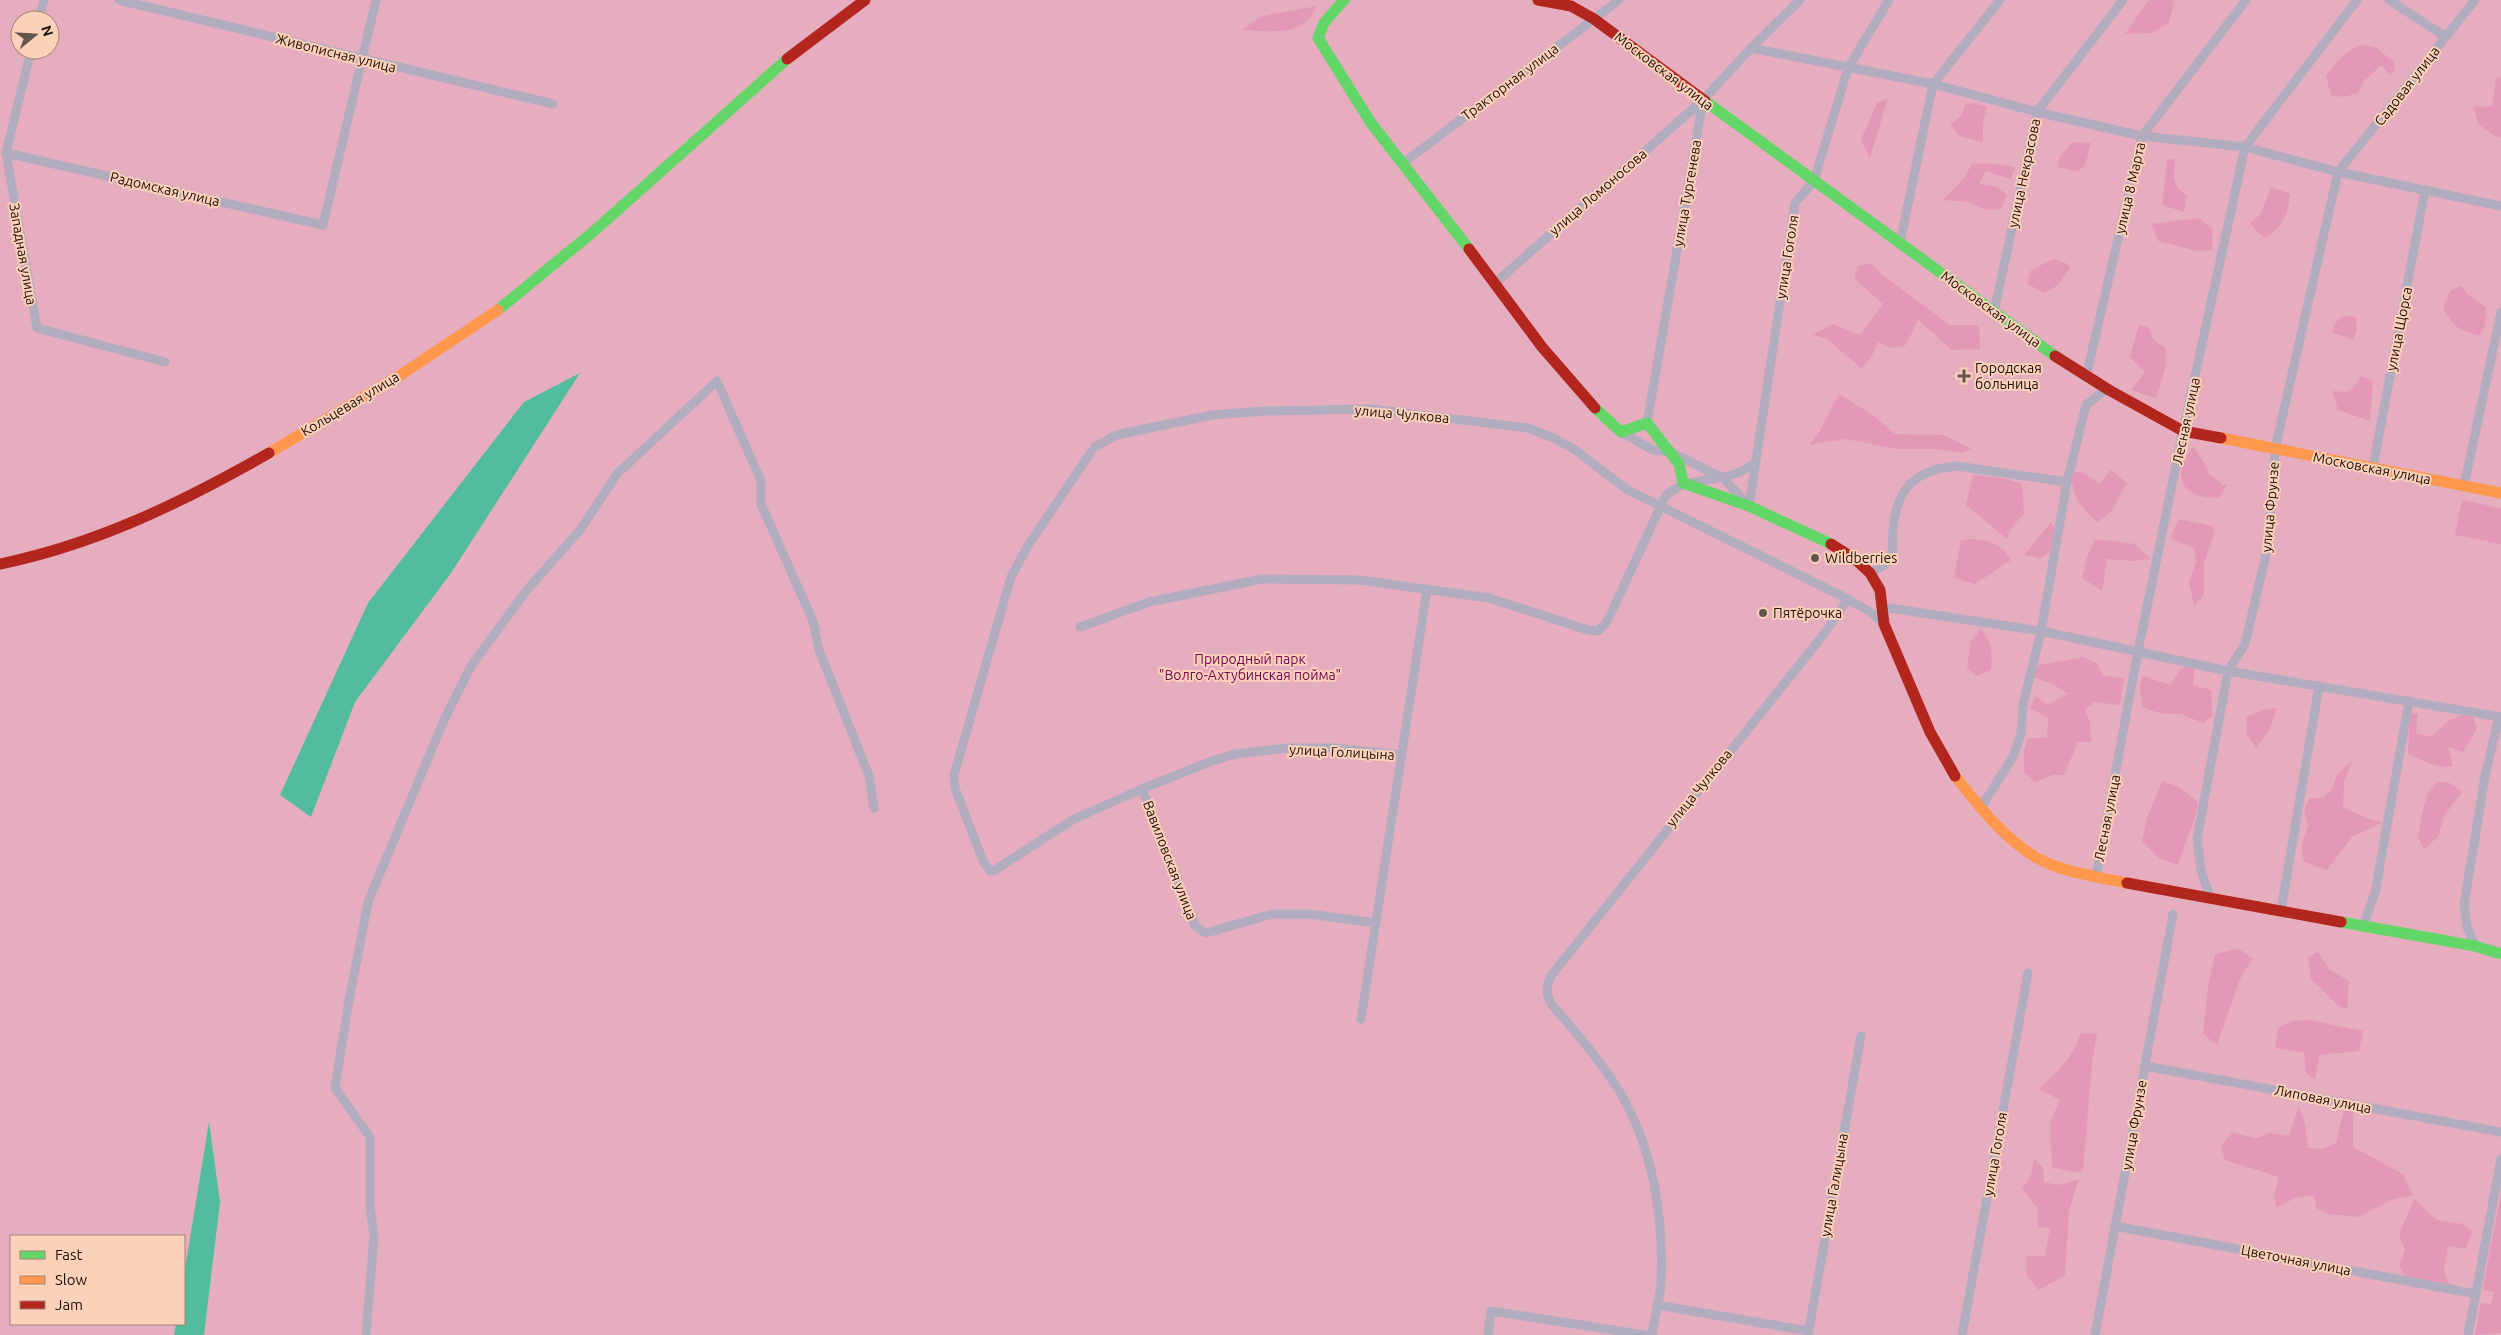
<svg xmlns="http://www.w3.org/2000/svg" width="2501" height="1335" viewBox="0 0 2501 1335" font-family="Ubuntu,sans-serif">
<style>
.green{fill:#e5adbe;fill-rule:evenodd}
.forest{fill:#e598b6}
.water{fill:#52bd9d}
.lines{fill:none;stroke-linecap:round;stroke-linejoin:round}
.street{stroke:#b2acbf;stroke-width:9}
.fast{stroke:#63d668;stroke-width:11}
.slow{stroke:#ff974d;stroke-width:11}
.jam{stroke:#b3261e;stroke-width:11}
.poi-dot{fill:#66554c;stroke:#fcd1ba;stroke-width:2}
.labels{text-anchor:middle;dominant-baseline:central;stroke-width:4;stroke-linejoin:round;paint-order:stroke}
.street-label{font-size:14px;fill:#1e0f08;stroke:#fcd1ba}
.poi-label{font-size:14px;fill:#1e0f08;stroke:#fcd1ba;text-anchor:start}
.park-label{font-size:14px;fill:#790350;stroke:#fcd1ba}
</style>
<rect width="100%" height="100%" fill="#edd6c9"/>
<!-- green -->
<path class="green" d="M0,0H2501V1335H0ZM20,20H50V50H20ZM11,1236H184V1324H11Z"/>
<!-- forest -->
<g class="forest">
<path d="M2149,0H2174L2169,23L2151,33L2125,34Z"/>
<path d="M1317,6C1304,38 1271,31 1242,30L1262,16Z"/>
<path d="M2364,45L2375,47L2394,62L2395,69L2391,76L2381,65L2363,82L2358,93L2344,97L2331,95L2326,76C2338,61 2346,49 2364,45Z"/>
<path d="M2501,77V138L2495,136L2478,124L2474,106L2492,107L2496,79Z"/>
<path d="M1888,98L1870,158L1861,139L1877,103Z"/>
<path d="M1972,103L1987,106L1983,123V142L1959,136L1950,125L1962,115L1965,105Z"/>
<path d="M2073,142L2091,143L2085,166L2076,171L2057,167L2060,156Z"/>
<path d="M2175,159C2174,175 2171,186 2187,195L2184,212L2162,205L2167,160Z"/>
<path d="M1987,163L2015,167L2011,179L1986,171L1979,184L1997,187L2007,195L2001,209L1986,210L1969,202L1943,200L1964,178L1972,164Z"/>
<path d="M2271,187L2290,194C2288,214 2284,226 2266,238L2257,232L2250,223L2260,215Z"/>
<path d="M2199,218L2212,229L2213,250L2198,251L2158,241L2152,224Z"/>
<path d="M2054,259L2068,264L2070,268L2058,285L2045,293L2027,284L2031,270Z"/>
<path d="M1872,264L1884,276L1950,325H1979L1980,349L1952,350L1918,320L1906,345L1891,348L1878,342L1871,358L1861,368L1827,339L1813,335L1833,324L1860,335L1883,304L1854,278L1859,265Z"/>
<path d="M2462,286L2467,294L2486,307L2485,326L2480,335C2459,331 2452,326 2443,307L2451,290Z"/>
<path d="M2343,316L2356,317L2357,329L2353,340L2332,332L2334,324Z"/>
<path d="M2139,325L2149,328L2153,339L2166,349L2165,370L2156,398L2131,390L2145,372L2130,357Z"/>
<path d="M2361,376L2373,381L2370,421L2338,410L2332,391L2347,392L2355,386Z"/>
<path d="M1839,394L1874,416L1895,434L1944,435L1971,449L1962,453L1933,449H1898L1845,439L1809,445L1820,431Z"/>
<path d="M2193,446L2205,464L2209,474L2223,485L2228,484L2218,498C2181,498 2170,476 2193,446Z"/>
<path d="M2111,470L2127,483L2111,512L2098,522C2078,506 2074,497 2070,472H2082L2100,484Z"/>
<path d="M1973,475L2002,478L2022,484L2024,513L2010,530L2007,539L1966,505Z"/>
<path d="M2462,500L2501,508V544L2455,535Z"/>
<path d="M2179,519L2213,526L2214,535L2204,563V595L2194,606L2189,583L2196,562L2194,548L2170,538Z"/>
<path d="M2051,522L2055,529L2052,550L2041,559L2024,555Z"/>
<path d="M1972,539C1990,541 2001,544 2011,560L1975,584L1954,578L1961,540Z"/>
<path d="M2095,539L2135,544L2151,559L2133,561L2107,559L2102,591L2082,578L2086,560Z"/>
<path d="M1981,629C1993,643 1992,653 1991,670L1976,676L1967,668L1971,641Z"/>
<path d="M2082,657L2097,663L2102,675L2124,679L2120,705L2095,702L2085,709L2090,722L2091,742H2078L2064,775H2053L2035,782L2024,772V751L2028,738H2047L2048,718L2030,708L2036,696L2047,705L2068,694L2056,686L2029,675L2040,665Z"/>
<path d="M2195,664L2193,685L2211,690L2212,716L2203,723L2181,714H2162L2142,707L2140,689L2142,676L2171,685L2180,669Z"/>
<path d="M2277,708L2270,729L2256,748L2246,733L2247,716L2267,709Z"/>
<path d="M2410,712L2418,714L2416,733L2431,737L2449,720L2471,712L2477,728L2463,752L2448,747L2453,766L2444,767L2431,764L2408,754Z"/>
<path d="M2353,760L2344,782L2343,807L2366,818L2383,822L2352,837L2327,870L2304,862L2301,846L2308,826L2304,810L2310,798H2323L2332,789L2337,774Z"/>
<path d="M2162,781L2177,786L2198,802C2195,824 2184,843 2178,865L2159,858L2142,841L2147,818Z"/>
<path d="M2438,782H2448L2462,792L2444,816L2438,837L2424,849L2418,837L2422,813L2428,792Z"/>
<path d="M2239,949L2253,959L2240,979L2217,1045L2203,1034L2208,986L2215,954Z"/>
<path d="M2318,952L2329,969L2349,981L2347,1009L2340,1007L2311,979L2308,957Z"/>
<path d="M2310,1020L2363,1031L2359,1051L2319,1055L2315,1080L2306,1073L2304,1053L2275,1048L2278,1028L2292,1021Z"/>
<path d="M2081,1033L2097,1034L2092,1064L2083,1171L2072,1172L2052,1167L2050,1122L2060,1100L2039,1089C2059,1070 2072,1059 2081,1033Z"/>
<path d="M2299,1106L2305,1124L2308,1148L2321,1149L2336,1143L2344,1109L2353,1111V1147L2403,1174L2413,1196L2396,1198L2358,1217L2330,1214L2316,1208L2314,1195L2295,1198L2276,1208L2274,1197L2279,1177L2225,1160L2221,1146L2232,1133L2256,1138L2270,1133L2289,1136Z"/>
<path d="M2034,1158L2043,1168L2044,1182L2058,1185L2079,1179L2069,1210L2065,1275L2039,1290L2026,1275L2027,1256H2045L2050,1228L2038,1227L2037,1207L2022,1189L2031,1175Z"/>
<path d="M2501,1191V1333L2475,1335L2481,1303L2491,1304L2494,1292L2483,1290Z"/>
<path d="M2414,1199L2437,1220L2462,1224L2472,1230L2466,1249L2448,1246L2444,1271L2449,1285L2433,1281H2409L2399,1266L2405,1250L2399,1235Z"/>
</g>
<!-- water -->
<g class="water">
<path d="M580,373L451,573L355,702L311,817L280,795L368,603L524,402Z"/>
<path d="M209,1122L220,1202L204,1335H174L176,1324H184V1275Z"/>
</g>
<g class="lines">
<!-- street -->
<g class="street">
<path d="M119,0L553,104"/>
<path d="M2389,0L2446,37"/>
<path d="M39,20L44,0"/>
<path d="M1751,48L1933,84L2037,112L2142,136L2245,147L2338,172L2501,206"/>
<path d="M31,50L6,153L37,328L165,362"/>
<path d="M6,153L323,225L376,0"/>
<path d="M1402,164L1619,0"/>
<path d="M1900,243L1933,84L2000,0"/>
<path d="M1494,284L1703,100L1751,48L1800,0"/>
<path d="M1994,312L2037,112L2123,0"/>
<path d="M2086,377L2142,136L2246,0"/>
<path d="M1647,423L1703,100"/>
<path d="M1621,432L1653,450L1671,452L1724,479L1747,504"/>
<path d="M1095,447L1116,435L1212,415L1264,411L1371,409L1528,428L1554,438L1574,449L1626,489L1848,599L1870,612L1884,624"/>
<path d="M1091,452L1029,544L1011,577L954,775L955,788L983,861L990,871L995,870L1074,819L1142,789L1212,761L1235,754L1287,748H1334L1402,755"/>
<path d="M2373,467L2425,190"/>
<path d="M2464,486L2501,312"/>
<path d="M1749,506L1795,203L1814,181L1848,68L1889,0"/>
<path d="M1870,573C1877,569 1887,566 1891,557C1894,549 1892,538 1893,530C1896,487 1916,470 1957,466L2067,482"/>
<path d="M1883,607L2041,631L2228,671L2501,717"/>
<path d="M1080,627L1149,602L1262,579L1360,580L1489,598L1588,630L1598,631L1605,624L1613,609L1665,497C1689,471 1727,488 1755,462"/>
<path d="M1142,789L1195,926L1206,933L1272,914H1309L1376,923"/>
<path d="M1980,809L2013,757L2021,734L2023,705L2041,631L2067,482L2086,405L2105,390"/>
<path d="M2096,877L2138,651L2183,431L2245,147L2357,0"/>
<path d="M2210,897L2201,870L2197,839L2228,671L2245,644L2268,546L2275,449L2338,172L2475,0"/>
<path d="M2281,910L2319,686"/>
<path d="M2363,926L2375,893L2409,701"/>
<path d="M2475,946L2467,927L2464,905L2485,776L2499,717"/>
<path d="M1361,1019L1427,589"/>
<path d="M2145,1066L2501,1132"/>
<path d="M2115,1226L2476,1294"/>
<path d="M1657,1305L1808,1331"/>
<path d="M366,1335L374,1236L370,1208V1137L335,1088L348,1006L368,902L444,720L471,666L526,591L580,530L617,474L717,381L761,481V504L813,621L819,650L869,776L874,808"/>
<path d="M1488,1335L1491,1311L1645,1335"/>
<path d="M1652,1335C1654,1318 1660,1300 1661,1283C1664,1217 1653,1146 1618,1089C1599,1059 1576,1032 1552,1005C1546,995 1546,988 1550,977L1824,634L1848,599"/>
<path d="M1808,1335L1861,1036"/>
<path d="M1962,1335L2028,973"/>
<path d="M2095,1335L2173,914"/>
<path d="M2468,1335L2501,1159"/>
</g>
<!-- fast -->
<g class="fast">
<path d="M1344,0L1324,23L1318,38L1371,123L1469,249"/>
<path d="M1705,101L2055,356"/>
<path d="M498,310L593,232L787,59"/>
<path d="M1595,408L1621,432L1647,423L1679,464L1683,483L1749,506L1831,544"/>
<path d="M2341,922L2475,946L2501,954"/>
</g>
<!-- slow -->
<g class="slow">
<path d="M2221,438L2501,493"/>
<path d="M269,453L399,376L498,310"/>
<path d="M1955,776C1979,807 2014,851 2052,865C2076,874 2102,878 2127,883"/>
</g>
<!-- jam -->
<g class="jam">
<path d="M1538,0L1571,6L1594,19L1705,101"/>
<path d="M787,59L865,0"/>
<path d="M1469,249L1542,347L1595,408"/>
<path d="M2055,356L2109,390L2183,431L2221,438"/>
<path d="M1831,544L1856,560L1870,573L1880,590L1884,624L1930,732L1955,776"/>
<path d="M0,564C97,544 183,502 269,453"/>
<path d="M2127,883L2341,922"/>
</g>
</g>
<!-- markers -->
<g class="poi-dot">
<path d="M1961.5 368.5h5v5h5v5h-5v5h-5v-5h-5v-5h5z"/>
<circle cx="1815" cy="558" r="5"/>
<circle cx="1763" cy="613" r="5"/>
</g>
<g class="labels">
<!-- street labels -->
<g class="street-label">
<text transform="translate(336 53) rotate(14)">Живописная улица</text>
<text transform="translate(1664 71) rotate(37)">Московская улица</text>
<text transform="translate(1510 82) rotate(-37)">Тракторная улица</text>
<text transform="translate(2407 86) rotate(-52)">Садовая улица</text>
<text transform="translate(2024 173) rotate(-78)">улица Некрасова</text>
<text transform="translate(2130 188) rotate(-77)">улица 8 Марта</text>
<text transform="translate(165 189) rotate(13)">Радомская улица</text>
<text transform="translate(1598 192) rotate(-41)">улица Ломоносова</text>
<text transform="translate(1687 193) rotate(-80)">улица Тургенева</text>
<text transform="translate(23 254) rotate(80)">Западная улица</text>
<text transform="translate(1787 257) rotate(-81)">улица Гоголя</text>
<text transform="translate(1991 309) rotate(36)">Московская улица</text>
<text transform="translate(2399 329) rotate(-79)">улица Щорса</text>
<text transform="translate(350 404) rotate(-31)">Кольцевая улица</text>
<text transform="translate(1402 414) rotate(5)">улица Чулкова</text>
<text transform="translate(2186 421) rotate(-78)">Лесная улица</text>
<text transform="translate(2372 468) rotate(11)">Московская улица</text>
<text transform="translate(2270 507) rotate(-85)">улица Фрунзе</text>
<text transform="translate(1342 752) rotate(3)">улица Голицына</text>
<text transform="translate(1699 788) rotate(-51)">улица Чулкова</text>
<text transform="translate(2107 818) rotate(-79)">Лесная улица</text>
<text transform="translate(1170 860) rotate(69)">Вавиловская улица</text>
<text transform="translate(2323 1099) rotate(11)">Липовая улица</text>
<text transform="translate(2134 1125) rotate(-80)">улица Фрунзе</text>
<text transform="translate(1995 1154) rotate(-80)">улица Гоголя</text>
<text transform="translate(1834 1185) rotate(-80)">улица Галицына</text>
<text transform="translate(2296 1260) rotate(11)">Цветочная улица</text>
</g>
<!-- poi labels -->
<g class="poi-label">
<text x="1975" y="368">Городская<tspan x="1975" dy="16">больница</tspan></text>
<text x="1825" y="558">Wildberries</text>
<text x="1773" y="613">Пятёрочка</text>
</g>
<!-- park labels -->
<g class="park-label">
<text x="1250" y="659">Природный парк<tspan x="1250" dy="16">"Волго-Ахтубинская пойма"</tspan></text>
</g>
</g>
<!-- legend -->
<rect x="10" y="1235" width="175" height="90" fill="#fcd1ba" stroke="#a38373"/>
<rect x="20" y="1251" width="25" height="8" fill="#63d668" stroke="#a38373"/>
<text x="55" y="1260" font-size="15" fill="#1e0f08">Fast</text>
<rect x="20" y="1276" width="25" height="8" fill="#ff974d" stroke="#a38373"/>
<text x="55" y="1285" font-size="15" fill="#1e0f08">Slow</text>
<rect x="20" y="1301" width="25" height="8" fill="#b3261e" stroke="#a38373"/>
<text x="55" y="1310" font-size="15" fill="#1e0f08">Jam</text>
<!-- north arrow -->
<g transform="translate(35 35) rotate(72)"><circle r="24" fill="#fcd1ba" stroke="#a38373"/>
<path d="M0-4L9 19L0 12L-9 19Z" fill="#66554c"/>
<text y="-8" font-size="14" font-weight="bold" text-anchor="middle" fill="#1e0f08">N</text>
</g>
</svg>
